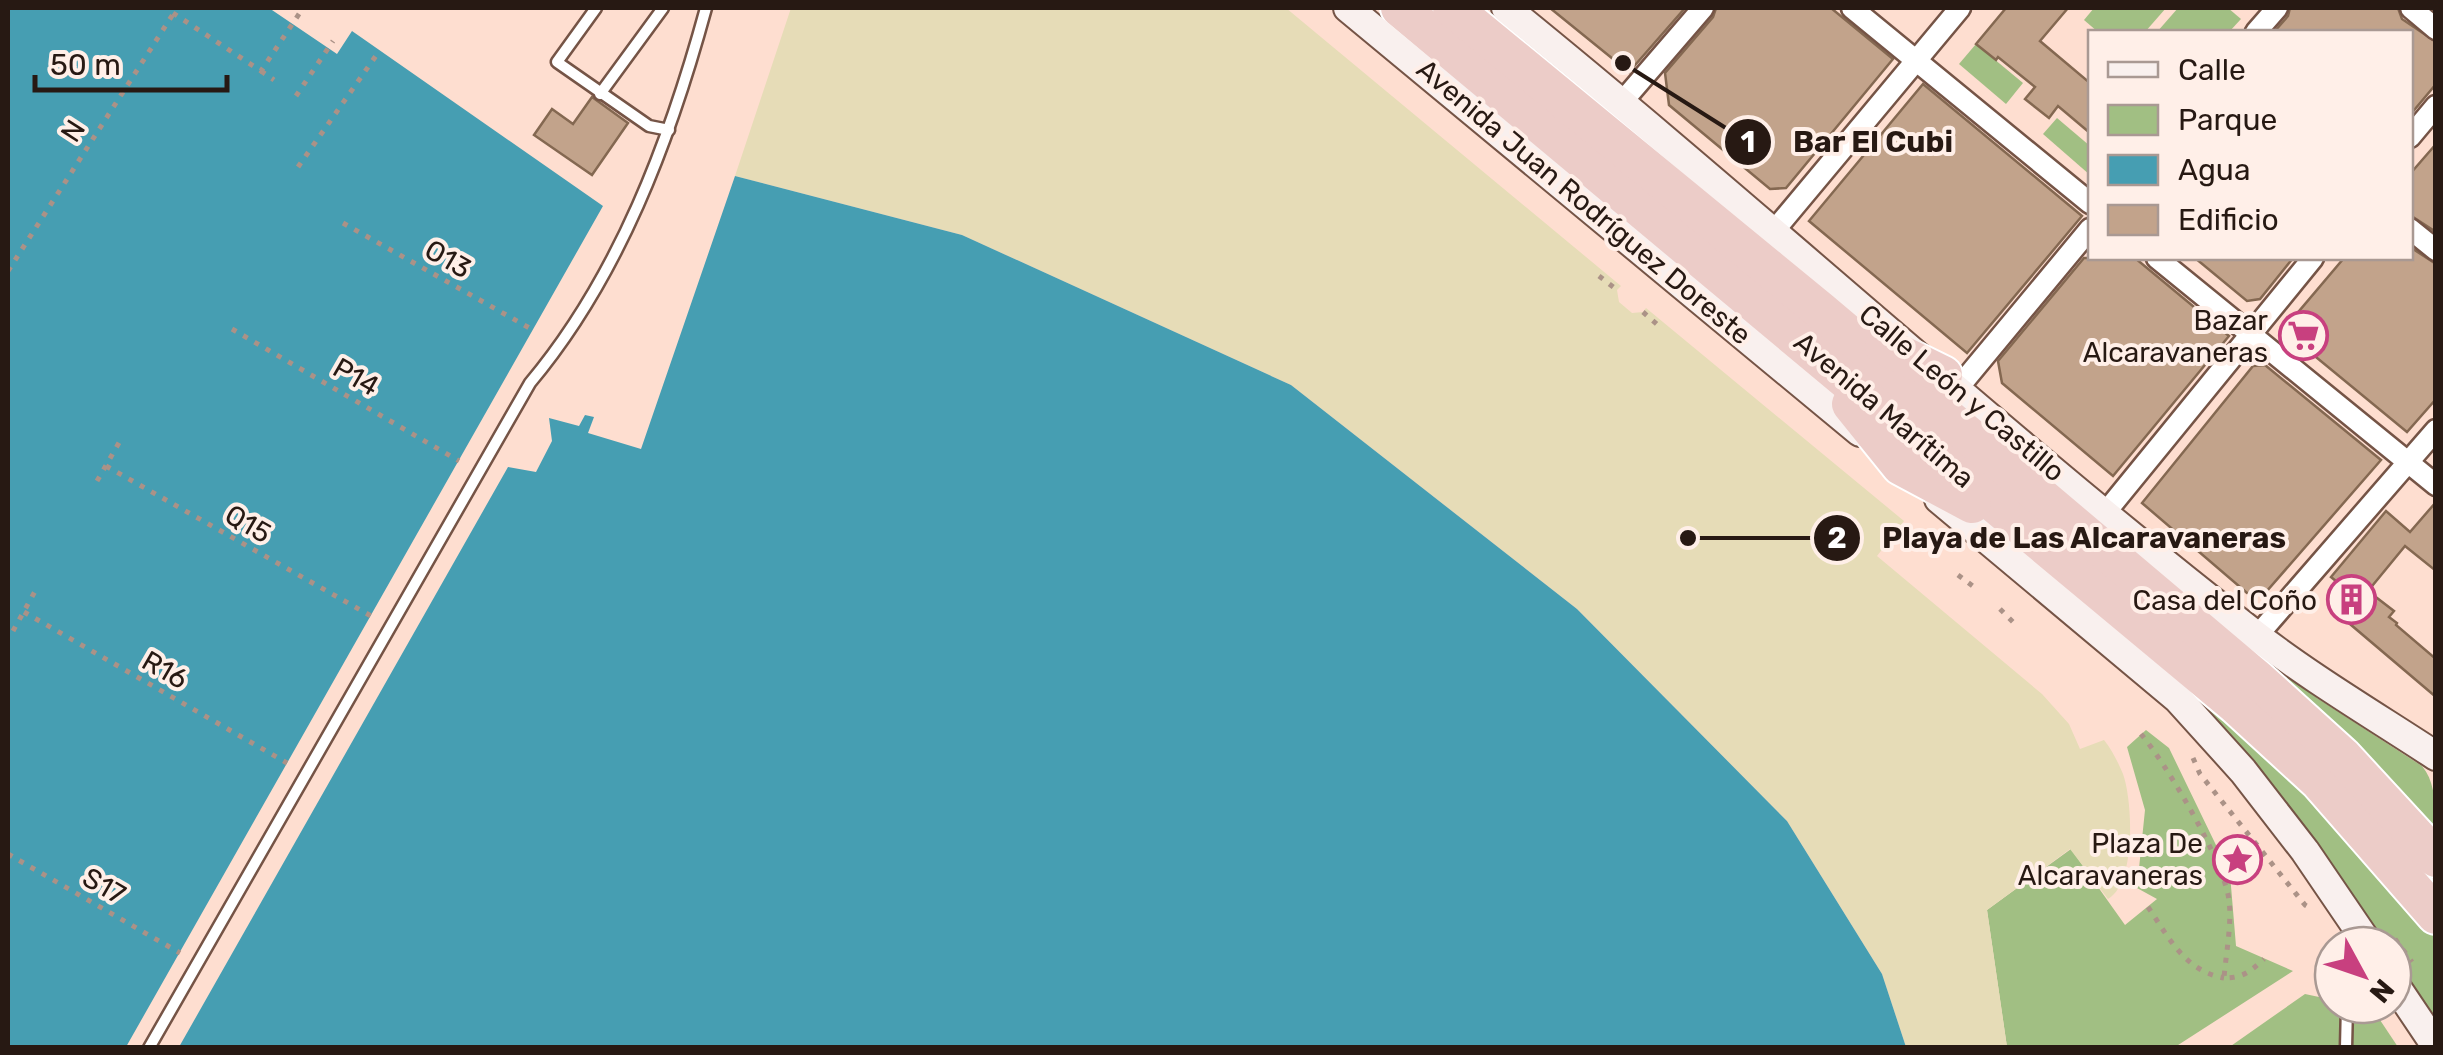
<svg xmlns="http://www.w3.org/2000/svg" width="2443" height="1055" viewBox="0 0 2443 1055" font-family="Rubik,sans-serif">
<style>
.green{fill:#a1bf83}
.sand{fill:#e6dcb7}
.water{fill:#469eb2}
.building{fill:#c2a38b;stroke:#846851;stroke-width:2.5}
.lines{fill:none;stroke-linecap:round;stroke-linejoin:round}
.lane-casing{stroke:#755446;stroke-width:15}
.street-casing{stroke:#755446;stroke-width:25}
.secondary-casing{stroke:#755446;stroke-width:32}
.highway-casing{stroke:#fff;stroke-width:42}
.path{stroke:#ab9287;stroke-width:5;stroke-dasharray:5 8;stroke-linecap:butt}
.lane{stroke:#fff;stroke-width:10}
.street{stroke:#fff;stroke-width:20}
.secondary{stroke:#f9f0ee;stroke-width:28}
.highway{stroke:#ecccc8;stroke-width:38}
.labels{text-anchor:middle;dominant-baseline:central;stroke-width:8;stroke-linejoin:round;paint-order:stroke}
.street-label{font-size:28px;fill:#271913;stroke:#ffefe8}
.poi-label{font-size:28px;fill:#271913;stroke:#ffefe8;text-anchor:end}
.leader{fill:none;stroke:#271913;stroke-width:4}
.callout-dot{fill:#271913;stroke:#ffefe8;stroke-width:4}
.mark-label{font-size:30px;text-anchor:middle;font-weight:bold;fill:#fff}
.callout-label{font-size:30px;text-anchor:middle;font-weight:bold;fill:#271913;stroke:#ffefe8;stroke-width:8;stroke-linejoin:round;paint-order:stroke}
</style>
<rect width="100%" height="100%" fill="#feded0"/>
<!-- green -->
<g class="green">
<path d="M2094,8H2166L2145,32H2098L2084,20Z"/>
<path d="M2178,8H2228L2241,19L2229,32H2157Z"/>
<path d="M1976,44L2023,83L2006,104L1959,64Z"/>
<path d="M2057,118L2090,146V175L2043,134Z"/>
<path d="M2145,556L2317,698L2422,766C2438,785 2435,815 2435,838Z"/>
<path d="M2098,611L2228,717L2336,819L2399,891L2435,936V1018L2393,955V945H2387L2286,802L2228,735Z"/>
<path d="M2146,730L2169,748L2230,874L2236,946L2293,971L2175,1047H2007L1987,910L2071,849L2125,925L2157,899L2137,888L2145,810L2127,747Z"/>
<path d="M2305,994L2333,1000V1005H2370L2398,1047L2228,1048Z"/>
</g>
<!-- sand -->
<path class="sand" d="M791,8H1286L1621,286L1617,290L1619,302L1632,313L1643,312L1646,308L1904,521L1877,556L2042,694L2069,724L2080,749L2104,740C2112,750 2118,762 2123,774C2133,802 2136,884 2108,899L2070,849L1987,910L2007,1047H1906L1882,974L1787,821L1577,609L1291,385L962,235L735,176Z"/>
<!-- water -->
<g class="water">
<path d="M8,8H269L337,54L352,31L603,206L126,1047H8Z"/>
<path d="M735,176L962,235L1291,385L1577,609L1787,821L1882,974L1906,1047H179L508,467L536,472L552,441L549,418L579,426L585,415L594,417L588,433L641,449Z"/>
</g>
<!-- building -->
<g class="building">
<path d="M1550,8H1685L1629,72Z"/>
<path d="M1716,8H1831L1893,59L1786,188L1770,189L1669,105L1665,73L1713,17Z"/>
<path d="M2006,8H2068L2040,41L2090,83V133L2058,106L2049,118L2025,99L2035,87L1998,57L1996,60L1976,44Z"/>
<path d="M2290,8H2398L2402,19L2436,42V84L2410,115V32H2274L2288,16Z"/>
<path d="M1923,84L2082,216L1967,353L1809,221Z"/>
<path d="M592,97L628,123L592,175L534,135L552,109L573,124Z"/>
<path d="M2436,144V232L2410,215V174Z"/>
<path d="M2410,247L2436,264V399L2407,432L2283,330L2344,258H2410Z"/>
<path d="M2084,258H2135L2229,336L2113,476L2002,383L1998,361Z"/>
<path d="M2195,258H2293L2260,299L2247,301Z"/>
<path d="M2265,365L2381,460L2266,592L2247,593L2142,503L2253,366Z"/>
<path d="M2436,502V571L2405,546L2368,591L2394,611L2389,617L2397,623L2396,625L2436,659V697L2337,613L2353,595L2331,577L2386,511L2410,532Z"/>
</g>
<g class="lines">
<defs>
<g id="lane">
<path d="M596,8L557,62L649,126L669,130"/>
<path d="M600,94L663,8"/>
<path d="M149,1048L530,383C619,277 670,140 706,8"/>
<path d="M2346,1048L2347,1005"/>
</g>
<g id="street">
<path d="M1852,8L2090,203"/>
<path d="M2411,8L2436,29"/>
<path d="M2256,32L2277,8"/>
<path d="M1622,102L1703,8"/>
<path d="M2410,137L2436,106"/>
<path d="M2410,229L2436,250"/>
<path d="M1773,232L1960,8"/>
<path d="M2157,258L2436,485"/>
<path d="M1958,388L2090,229"/>
<path d="M2105,513L2313,258"/>
<path d="M2257,636L2436,430"/>
</g>
<g id="secondary">
<path d="M1348,8L1860,432"/>
<path d="M1506,8C1758,212 1997,434 2254,634C2311,678 2375,716 2436,756"/>
<path d="M1939,499L2178,699L2243,771L2305,851L2369,945"/>
<path d="M2393,982L2436,1046"/>
</g>
<g id="highway">
<path d="M1400,8L2236,705L2319,781L2436,915"/>
<path d="M1452,8L1821,311L2258,680L2342,756L2436,858"/>
<path d="M1884,346L1943,375"/>
<path d="M1851,404L1901,466L1972,504"/>
</g>
</defs>
<!-- lane casing -->
<use href="#lane" class="lane-casing"/>
<!-- street casing -->
<use href="#street" class="street-casing"/>
<!-- secondary casing -->
<use href="#secondary" class="secondary-casing"/>
<!-- highway casing -->
<use href="#highway" class="highway-casing"/>
<!-- path -->
<g class="path">
<path d="M173,13L261,71L303,8"/>
<path d="M261,71L274,80"/>
<path d="M296,96L333,41"/>
<path d="M298,167L380,50"/>
<path d="M343,223L533,330"/>
<path d="M8,271L177,8"/>
<path d="M1599,276L1617,290"/>
<path d="M1643,312L1659,326"/>
<path d="M232,329L459,461"/>
<path d="M106,466L371,616"/>
<path d="M97,481L120,441"/>
<path d="M1958,575L1974,587"/>
<path d="M2000,609L2015,624"/>
<path d="M24,612L287,763"/>
<path d="M13,631L38,586"/>
<path d="M2141,734C2167,765 2224,861 2229,900C2232,924 2226,953 2224,978C2243,978 2251,971 2264,959"/>
<path d="M2193,758L2200,774L2305,905L2312,909"/>
<path d="M8,854L180,953"/>
<path d="M2148,907C2169,938 2185,971 2224,978"/>
<path d="M2395,939L2412,962"/>
</g>
<!-- lane -->
<use href="#lane" class="lane"/>
<!-- street -->
<use href="#street" class="street"/>
<!-- secondary -->
<use href="#secondary" class="secondary"/>
<!-- highway -->
<use href="#highway" class="highway"/>
</g>
<!-- icons -->
<defs>
<symbol id="supermarket-ring" viewBox="-11 -11 22 22"><circle r="9.5" fill="#ffefe8" stroke="#c8407f" stroke-width="1.5"/><path d="M-6-5.5h2.5l.6 2H6L4.5 2H-2.5L-4.4-4H-6ZM-1.5 3.2a1.3 1.3 0 1 0 .1 0ZM3 3.2a1.3 1.3 0 1 0 .1 0Z" fill="#c8407f"/></symbol>
<symbol id="building-ring" viewBox="-11 -11 22 22"><circle r="9.5" fill="#ffefe8" stroke="#c8407f" stroke-width="1.5"/><path d="M-4-6H4V6H1V3H-1V6H-4ZM-2.5-4.3h1.7v1.8h-1.7ZM.8-4.3h1.7v1.8H.8ZM-2.5-1h1.7V.8h-1.7ZM.8-1h1.7V.8H.8Z" fill="#c8407f"/></symbol>
<symbol id="sight-ring" viewBox="-11 -11 22 22"><circle r="9.5" fill="#ffefe8" stroke="#c8407f" stroke-width="1.5"/><path d="M0-6L1.8-2.2L6-1.7L2.9 1.2L3.7 5.4L0 3.3L-3.7 5.4L-2.9 1.2L-6-1.7L-1.8-2.2Z" fill="#c8407f"/></symbol>
</defs>
<g fill-rule="evenodd">
<use href="#supermarket-ring" x="2276" y="308" width="55" height="55"/>
<use href="#building-ring" x="2324" y="572" width="55" height="55"/>
<use href="#sight-ring" x="2210" y="832" width="55" height="55"/>
</g>
<g class="labels">
<!-- street labels -->
<g class="street-label">
<text transform="translate(73 131) rotate(-57)">N</text>
<text transform="translate(1584 202) rotate(40)">Avenida Juan Rodríguez Doreste</text>
<text transform="translate(448 259) rotate(30)">O13</text>
<text transform="translate(356 377) rotate(30)">P14</text>
<text transform="translate(1962 393) rotate(40)">Calle León y Castillo</text>
<text transform="translate(1884 410) rotate(40)">Avenida Marítima</text>
<text transform="translate(248 524) rotate(30)">Q15</text>
<text transform="translate(165 670) rotate(30)">R16</text>
<text transform="translate(104 886) rotate(30)">S17</text>
</g>
<!-- poi labels -->
<g class="poi-label">
<text x="2268" y="320">Bazar<tspan x="2268" dy="32">Alcaravaneras</tspan></text>
<text x="2317" y="600">Casa del Coño</text>
<text x="2203" y="843">Plaza De<tspan x="2203" dy="32">Alcaravaneras</tspan></text>
</g>
</g>
<!-- callouts -->
<path class="leader" d="M1623 63L1748 142M1688 538L1837 538"/>
<g class="callout-dot">
<circle cx="1623" cy="63" r="10"/>
<circle cx="1688" cy="538" r="10"/>
<circle cx="1748" cy="142" r="25"/>
<circle cx="1837" cy="538" r="25"/>
</g>
<g class="mark-label">
<text x="1748" y="152">1</text>
<text x="1837" y="548">2</text>
</g>
<g class="callout-label">
<text x="1873" y="152">Bar El Cubi</text>
<text x="2084" y="548">Playa de Las Alcaravaneras</text>
</g>
<!-- border -->
<rect width="2443" height="1055" fill="none" stroke="#271913" stroke-width="20"/>
<!-- legend -->
<rect x="2088" y="30" width="325" height="230" fill="#ffefe8" stroke="#a99993" stroke-width="2.5"/>
<rect x="2108" y="62" width="50" height="15" fill="#f9f0ee" stroke="#a99993" stroke-width="2.5"/>
<text x="2178" y="80" font-size="30" fill="#271913">Calle</text>
<rect x="2108" y="105" width="50" height="30" fill="#a1bf83" stroke="#a99993" stroke-width="2.5"/>
<text x="2178" y="130" font-size="30" fill="#271913">Parque</text>
<rect x="2108" y="155" width="50" height="30" fill="#469eb2" stroke="#a99993" stroke-width="2.5"/>
<text x="2178" y="180" font-size="30" fill="#271913">Agua</text>
<rect x="2108" y="205" width="50" height="30" fill="#c2a38b" stroke="#a99993" stroke-width="2.5"/>
<text x="2178" y="230" font-size="30" fill="#271913">Edificio</text>
<!-- north arrow -->
<g transform="translate(2363 975) rotate(130)"><circle r="48" fill="#ffefe8" stroke="#a99993" stroke-width="2.5"/>
<path d="M0-8L18 38L0 25L-18 38Z" fill="#c8407f"/>
<text y="-15" font-size="28" font-weight="bold" text-anchor="middle" fill="#271913">N</text>
</g>
<!-- scale -->
<path d="M35 75v15h192v-15" fill="none" stroke="#271913" stroke-width="5"/>
<text x="50" y="75" font-size="30" fill="#271913" stroke="#ffefe8" stroke-width="8" paint-order="stroke">50 m</text>
</svg>
